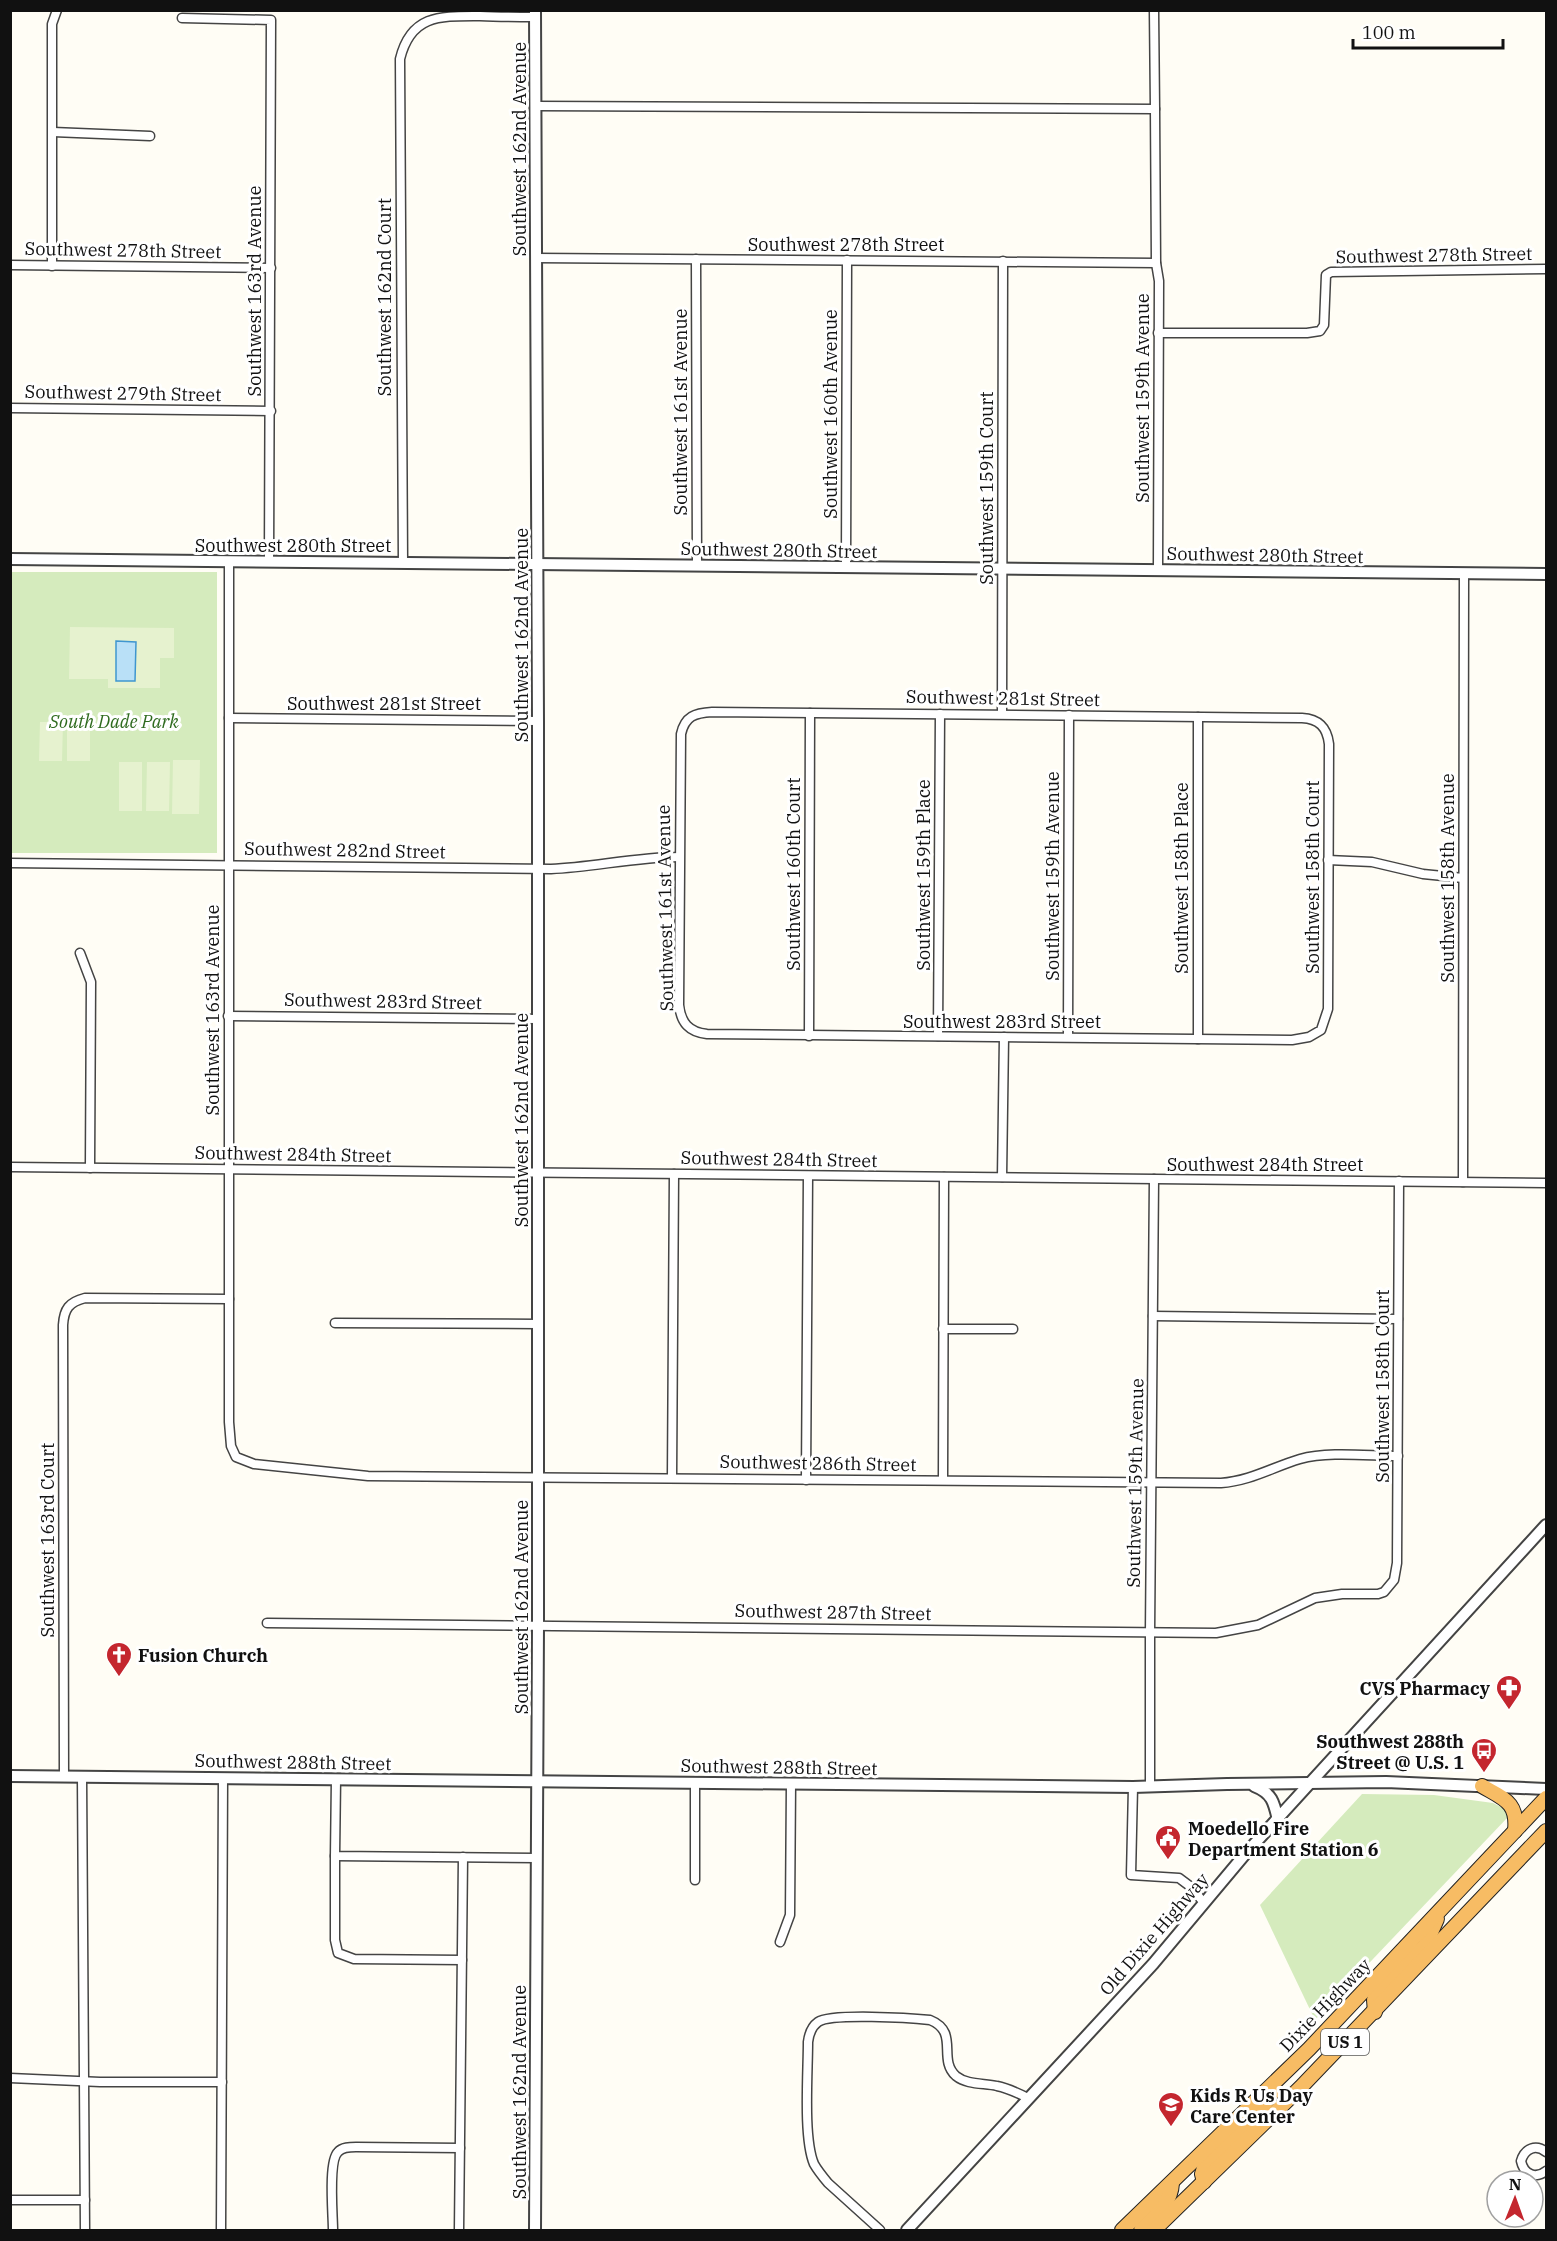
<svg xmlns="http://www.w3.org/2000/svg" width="1557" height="2241" viewBox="0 0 1557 2241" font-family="'IBM Plex Serif',serif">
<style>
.green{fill:#d5ebbd}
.pitch{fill:#e6f2cf}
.water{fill:#b9e0f7;stroke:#3f96cf;stroke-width:1.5}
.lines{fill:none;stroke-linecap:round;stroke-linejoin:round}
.minor-casing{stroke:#444;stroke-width:11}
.tertiary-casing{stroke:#444;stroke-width:14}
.trunk-casing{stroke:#222;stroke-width:16}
.minor{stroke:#fff;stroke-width:8}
.tertiary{stroke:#fff;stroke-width:10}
.trunk{stroke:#f7bc64;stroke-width:14}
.labels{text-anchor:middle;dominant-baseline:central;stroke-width:6;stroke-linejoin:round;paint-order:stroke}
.shield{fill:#fff;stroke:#585858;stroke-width:1.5}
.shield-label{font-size:16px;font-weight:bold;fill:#111}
.street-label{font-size:18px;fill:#111;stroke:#fff}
.park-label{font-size:18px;font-style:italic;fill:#2f6b1f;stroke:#fff}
.poi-label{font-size:18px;font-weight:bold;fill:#111;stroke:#fff;text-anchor:start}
</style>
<rect width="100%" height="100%" fill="#fffdf5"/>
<!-- green -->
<g class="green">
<path d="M10,572H217V853H11Z"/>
<path d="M1362,1794L1434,1795L1493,1803L1505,1809L1508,1817L1315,2020L1260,1905Z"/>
</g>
<!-- pitch -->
<g class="pitch">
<path d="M70,627L174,628V658H160V688H108V679H69Z"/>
<path d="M40,722H63L62,761H39Z"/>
<rect x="67" y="722" width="23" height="39"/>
<path d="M173,760H200L199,814H172Z"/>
<rect x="119" y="762" width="23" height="49"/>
<path d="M147,762H170L169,811H146Z"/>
</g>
<!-- water -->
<path class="water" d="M116,641L136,642L135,681H116Z"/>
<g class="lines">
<defs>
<g id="minor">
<path d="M182,18L271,20L269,561"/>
<path d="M535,106L1155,109L1154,10"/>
<path d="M1155,109L1156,263L1159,281L1158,570"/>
<path d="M53,132L150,136"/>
<path d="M536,258L1156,263"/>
<path d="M696,259L697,565"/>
<path d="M10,265L271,268"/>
<path d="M52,266V24L57,10"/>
<path d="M1158,333H1307L1320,331L1324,325L1326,275L1331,272L1546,269"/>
<path d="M10,408L271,411"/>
<path d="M229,561V1422L231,1446L236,1457L254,1464L368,1476L1221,1483C1250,1481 1273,1467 1300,1459C1329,1451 1368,1456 1398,1456"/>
<path d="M403,562L400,59C411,14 441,16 480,16C498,17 517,17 535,17"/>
<path d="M846,567L847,260"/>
<path d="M712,712L1302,718C1319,719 1327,727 1329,744L1328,1009L1321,1030L1309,1037L1292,1040L707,1034C689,1032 681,1023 679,1005L681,734C685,716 695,713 712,712Z"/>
<path d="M1002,714L1003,261"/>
<path d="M229,718L538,721"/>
<path d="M1328,860L1372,862L1423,874L1463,878"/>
<path d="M10,863L551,869C594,867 636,857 679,857"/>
<path d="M80,953L91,982L90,1168"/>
<path d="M228,1016L538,1019"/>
<path d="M809,1036L810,713"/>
<path d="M938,1036L940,714"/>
<path d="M1068,1037L1069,715"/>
<path d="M1198,1039V717"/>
<path d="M10,1167L1546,1183"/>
<path d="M1002,1177L1004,1037"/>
<path d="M1463,1182L1464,574"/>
<path d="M1153,1316L1398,1319"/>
<path d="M335,1323L538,1324"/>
<path d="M943,1329H1013"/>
<path d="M672,1478L674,1174"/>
<path d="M806,1480L808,1176"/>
<path d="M943,1480L944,1177"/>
<path d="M267,1623L1216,1633L1258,1625L1315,1598L1342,1594H1378L1384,1592L1394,1580L1397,1563L1399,1181"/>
<path d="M64,1777L63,1325C64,1309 69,1302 85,1298L229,1299"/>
<path d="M82,1777L85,2230"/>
<path d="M336,1779L335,1856L536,1858"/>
<path d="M1133,1787L1131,1875L1179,1878L1191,1887L1204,1903"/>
<path d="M1150,1787V1632L1154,1179"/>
<path d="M335,1856V1940L338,1953L354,1959L462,1960"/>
<path d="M695,1880V1782"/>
<path d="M780,1942L790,1915L791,1783"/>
<path d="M10,2078L100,2082H222"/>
<path d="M1546,2152C1536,2144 1525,2148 1521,2161C1524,2175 1536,2179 1546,2171"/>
<path d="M10,2200H85"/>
<path d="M221,2230L223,1778"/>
<path d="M333,2230C333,2215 328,2161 338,2152C342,2147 350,2147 356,2147L460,2148"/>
<path d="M459,2230L463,1857"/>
<path d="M880,2230L828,2183C823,2177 818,2171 814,2164C803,2138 808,2073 808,2042C809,2034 811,2027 818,2022C831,2013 911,2018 930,2020C960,2032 937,2059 956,2076C967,2085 984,2083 997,2086C1008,2088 1018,2093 1028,2098"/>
</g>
<g id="tertiary">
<path d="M10,559L1546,574"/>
<path d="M10,1776L1133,1787L1227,1784L1386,1782L1546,1789"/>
<path d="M1254,1786C1272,1793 1274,1802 1278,1820"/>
<path d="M535,2230L538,1626V721L535,10"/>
<path d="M907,2230L1153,1964L1246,1853L1546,1525"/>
</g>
<g id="trunk">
<path d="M1482,1786C1504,1799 1518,1802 1515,1831"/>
<path d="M1375,2012L1374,2000L1377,1994L1425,1946L1437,1919"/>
<path d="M1204,2182L1202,2174L1204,2168L1262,2108L1272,2093"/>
<path d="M1122,2230L1309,2049L1546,1798"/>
<path d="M1141,2230C1155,2216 1171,2204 1172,2183"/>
<path d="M1154,2230L1301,2087L1546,1831"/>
</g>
</defs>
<!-- minor casing -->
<use href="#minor" class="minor-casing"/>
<!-- tertiary casing -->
<use href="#tertiary" class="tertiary-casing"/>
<!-- trunk casing -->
<use href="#trunk" class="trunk-casing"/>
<!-- minor -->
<use href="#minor" class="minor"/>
<!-- tertiary -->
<use href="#tertiary" class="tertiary"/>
<!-- trunk -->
<use href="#trunk" class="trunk"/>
</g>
<!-- icons -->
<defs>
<symbol id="church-pin" viewBox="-11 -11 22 30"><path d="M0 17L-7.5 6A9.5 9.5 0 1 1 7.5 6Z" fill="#c4262e" stroke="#fff"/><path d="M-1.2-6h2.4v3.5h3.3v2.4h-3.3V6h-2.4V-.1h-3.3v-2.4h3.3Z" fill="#fff"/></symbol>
<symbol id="pharmacy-pin" viewBox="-11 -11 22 30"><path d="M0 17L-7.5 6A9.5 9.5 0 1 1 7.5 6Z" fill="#c4262e" stroke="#fff"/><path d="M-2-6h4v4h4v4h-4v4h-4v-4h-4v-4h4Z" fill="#fff"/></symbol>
<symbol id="bus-pin" viewBox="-11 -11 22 30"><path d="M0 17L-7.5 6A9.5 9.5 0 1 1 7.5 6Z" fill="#c4262e" stroke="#fff"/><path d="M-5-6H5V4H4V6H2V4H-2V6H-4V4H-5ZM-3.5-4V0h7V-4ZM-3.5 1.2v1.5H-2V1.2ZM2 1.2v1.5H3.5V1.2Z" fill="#fff"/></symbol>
<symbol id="civic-pin" viewBox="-11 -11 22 30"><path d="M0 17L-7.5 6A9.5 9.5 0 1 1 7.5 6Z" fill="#c4262e" stroke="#fff"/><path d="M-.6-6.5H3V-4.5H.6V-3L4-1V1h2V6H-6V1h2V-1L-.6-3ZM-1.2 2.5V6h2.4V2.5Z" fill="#fff"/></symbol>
<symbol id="school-pin" viewBox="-11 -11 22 30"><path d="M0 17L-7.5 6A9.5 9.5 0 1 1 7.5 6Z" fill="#c4262e" stroke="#fff"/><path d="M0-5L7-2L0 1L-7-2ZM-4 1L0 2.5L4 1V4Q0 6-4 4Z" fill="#fff"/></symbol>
</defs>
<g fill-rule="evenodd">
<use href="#church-pin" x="104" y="1640" width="30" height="40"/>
<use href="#pharmacy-pin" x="1494" y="1673" width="30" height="40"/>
<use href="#bus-pin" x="1469" y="1736" width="30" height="40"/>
<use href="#civic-pin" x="1153" y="1823" width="30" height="40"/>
<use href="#school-pin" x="1156" y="2090" width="30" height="40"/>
</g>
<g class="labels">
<!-- shield labels -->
<rect class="shield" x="1321" y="2029" width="48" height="26" rx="4.5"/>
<g class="shield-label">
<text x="1345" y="2042">US 1</text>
</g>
<!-- street labels -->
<g class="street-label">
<text transform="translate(519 149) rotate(-90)">Southwest 162nd Avenue</text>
<text x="846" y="244">Southwest 278th Street</text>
<text transform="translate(123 250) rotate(1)">Southwest 278th Street</text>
<text transform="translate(1434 255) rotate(-1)">Southwest 278th Street</text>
<text transform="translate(254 291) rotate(-90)">Southwest 163rd Avenue</text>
<text transform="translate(384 297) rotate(-90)">Southwest 162nd Court</text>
<text transform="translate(123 393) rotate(1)">Southwest 279th Street</text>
<text transform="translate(1142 398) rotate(-90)">Southwest 159th Avenue</text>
<text transform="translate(680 412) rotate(-90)">Southwest 161st Avenue</text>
<text transform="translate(830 414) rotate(-90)">Southwest 160th Avenue</text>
<text transform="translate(986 488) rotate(-90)">Southwest 159th Court</text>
<text x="293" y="545">Southwest 280th Street</text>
<text transform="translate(779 550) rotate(1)">Southwest 280th Street</text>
<text transform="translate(1265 555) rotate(1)">Southwest 280th Street</text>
<text transform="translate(521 635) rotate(-90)">Southwest 162nd Avenue</text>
<text transform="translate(1003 698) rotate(1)">Southwest 281st Street</text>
<text x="384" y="703">Southwest 281st Street</text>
<text transform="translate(345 850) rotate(1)">Southwest 282nd Street</text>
<text transform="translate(793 874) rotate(-90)">Southwest 160th Court</text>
<text transform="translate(923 875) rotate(-90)">Southwest 159th Place</text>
<text transform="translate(1052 876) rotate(-90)">Southwest 159th Avenue</text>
<text transform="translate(1312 877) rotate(-90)">Southwest 158th Court</text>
<text transform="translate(1181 878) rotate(-90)">Southwest 158th Place</text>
<text transform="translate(1447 878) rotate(-90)">Southwest 158th Avenue</text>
<text transform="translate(665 908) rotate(-91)">Southwest 161st Avenue</text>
<text transform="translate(383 1001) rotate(1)">Southwest 283rd Street</text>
<text transform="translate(212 1010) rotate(-90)">Southwest 163rd Avenue</text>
<text x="1002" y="1021">Southwest 283rd Street</text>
<text transform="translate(521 1120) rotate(-90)">Southwest 162nd Avenue</text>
<text transform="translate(293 1154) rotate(1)">Southwest 284th Street</text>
<text transform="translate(779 1159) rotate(1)">Southwest 284th Street</text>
<text x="1265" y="1164">Southwest 284th Street</text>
<text transform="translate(1382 1386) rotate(-90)">Southwest 158th Court</text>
<text transform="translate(818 1463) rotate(1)">Southwest 286th Street</text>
<text transform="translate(1135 1483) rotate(-89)">Southwest 159th Avenue</text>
<text transform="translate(47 1540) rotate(-90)">Southwest 163rd Court</text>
<text transform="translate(521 1607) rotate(-90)">Southwest 162nd Avenue</text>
<text transform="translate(833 1612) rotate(1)">Southwest 287th Street</text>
<text transform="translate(293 1762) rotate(1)">Southwest 288th Street</text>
<text transform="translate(779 1767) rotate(1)">Southwest 288th Street</text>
<text transform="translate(1154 1934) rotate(-49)">Old Dixie Highway</text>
<text transform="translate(1325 2005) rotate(-46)">Dixie Highway</text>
<text transform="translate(519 2092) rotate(-90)">Southwest 162nd Avenue</text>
</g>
<!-- park labels -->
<g class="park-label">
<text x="114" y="721">South Dade Park</text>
</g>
<!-- poi labels -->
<g class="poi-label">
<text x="138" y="1655">Fusion Church</text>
<text x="1490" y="1688" text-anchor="end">CVS Pharmacy</text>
<text x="1464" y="1741" text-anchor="end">Southwest 288th<tspan x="1464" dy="21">Street @ U.S. 1</tspan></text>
<text x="1188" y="1828">Moedello Fire<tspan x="1188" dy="21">Department Station 6</tspan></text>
<text x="1190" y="2095">Kids R Us Day<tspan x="1190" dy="21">Care Center</tspan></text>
</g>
</g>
<!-- border -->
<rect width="1557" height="2241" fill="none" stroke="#111111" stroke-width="24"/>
<!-- north arrow -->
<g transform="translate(1515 2199) rotate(1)"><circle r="28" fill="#ffffff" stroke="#a0a0a0" stroke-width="1.5"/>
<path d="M0-4.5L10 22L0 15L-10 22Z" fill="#c4262e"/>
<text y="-9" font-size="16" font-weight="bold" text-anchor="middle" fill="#111111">N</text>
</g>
<!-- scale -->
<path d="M1353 39v9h150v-9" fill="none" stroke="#111111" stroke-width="3"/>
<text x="1362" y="39" font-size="18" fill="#111111" stroke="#ffffff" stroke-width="4.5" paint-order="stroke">100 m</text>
</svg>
